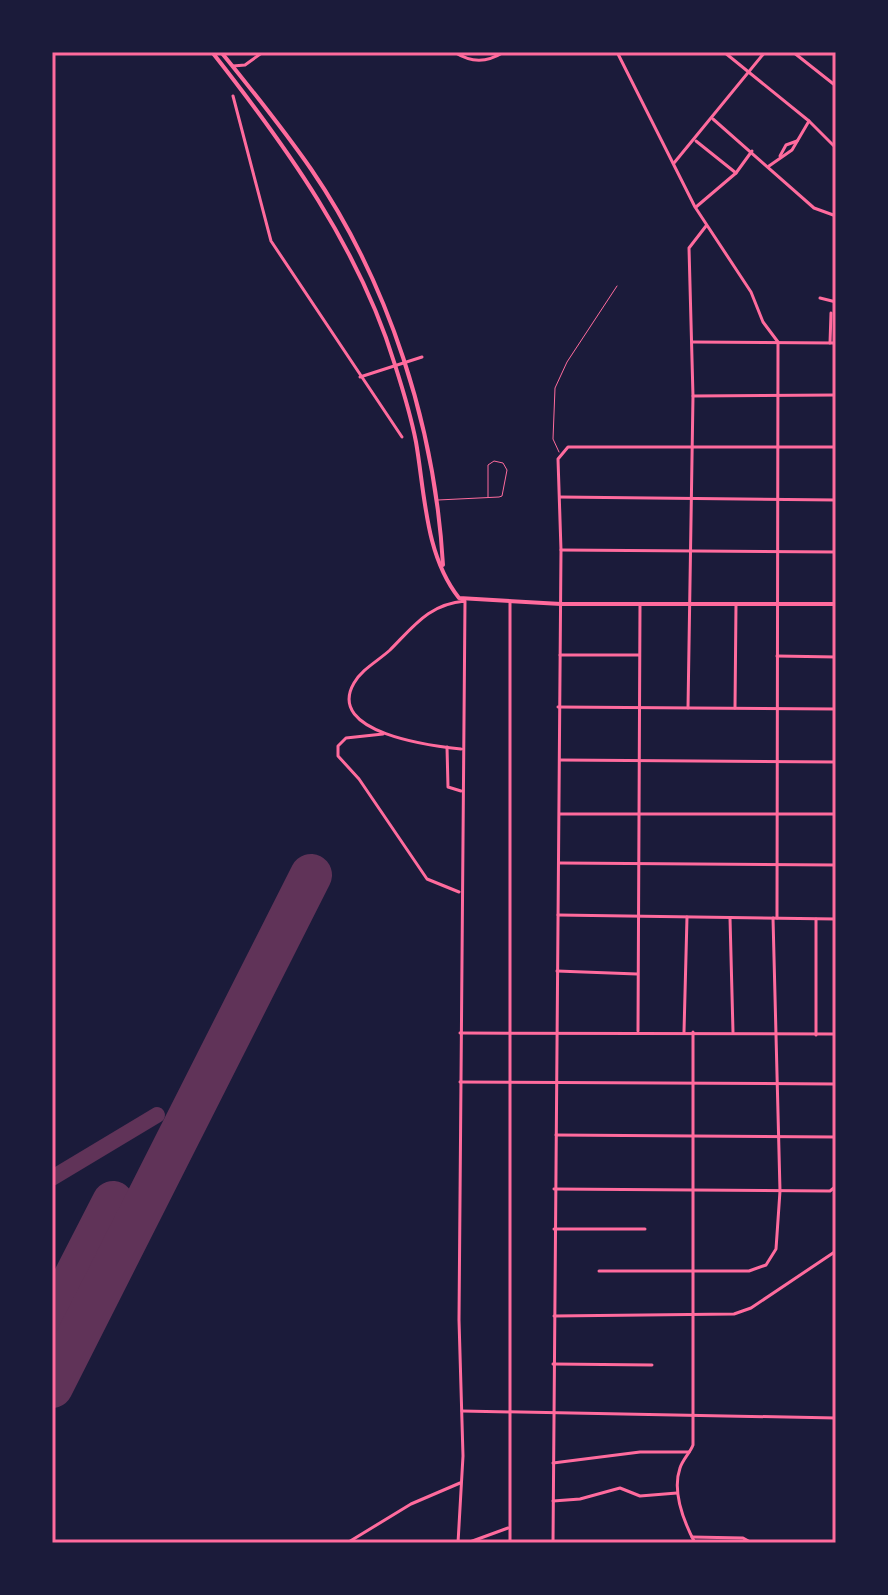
<svg xmlns="http://www.w3.org/2000/svg" width="888" height="1595" viewBox="0 0 888 1595" font-family="Lato,sans-serif">
<style>
.lines{fill:none;stroke-linecap:round;stroke-linejoin:round}
.taxiway{stroke:#603358;stroke-width:16}
.runway{stroke:#603358;stroke-width:42}
.service{stroke:#ff6b9d;stroke-width:1}
.minor{stroke:#ff6b9d;stroke-width:3}
.secondary{stroke:#ff6b9d;stroke-width:4}
.neatline{fill:none;stroke:#ff6b9d;stroke-width:3}
</style>
<rect width="100%" height="100%" fill="#1b1b3a"/>
<g class="lines">
<!-- taxiway -->
<path class="taxiway" d="M52,1178L157,1115"/>
<!-- runway -->
<g class="runway">
<path d="M52,1321L113,1202"/>
<path d="M52,1387L311,875"/>
</g>
<!-- service -->
<g class="service">
<path d="M559,452L553,439L555,388L567,362L617,286"/>
<path d="M438,500L499,497L502,496L507,470L503,463L494,461L488,465V497"/>
</g>
<!-- minor -->
<g class="minor">
<path d="M454,52C472,63 486,63 504,52"/>
<path d="M617,52L695,207L751,292L763,322L778,342L777,918"/>
<path d="M724,52L809,121L836,148"/>
<path d="M793,52L836,86"/>
<path d="M233,66L245,65L263,52"/>
<path d="M233,96L271,241L402,437"/>
<path d="M713,119L814,208L836,216"/>
<path d="M696,141L736,173"/>
<path d="M780,156L786,145L797,141"/>
<path d="M674,163L765,52"/>
<path d="M769,166L792,150L809,121"/>
<path d="M696,207L736,173L752,151"/>
<path d="M820,298L836,302"/>
<path d="M693,342L836,343"/>
<path d="M830,343L831,313"/>
<path d="M360,377L422,357"/>
<path d="M693,396L836,395"/>
<path d="M560,497L836,500"/>
<path d="M561,550L836,552"/>
<path d="M560,655H639"/>
<path d="M777,656L836,657"/>
<path d="M558,707L836,709"/>
<path d="M688,708L693,396L689,248L706,226"/>
<path d="M735,708L736,604"/>
<path d="M383,734L346,738L338,746V756L359,779L427,879L459,892"/>
<path d="M447,747L448,787L461,791"/>
<path d="M560,760L836,762"/>
<path d="M560,814H836"/>
<path d="M560,863L836,865"/>
<path d="M558,915L836,919"/>
<path d="M730,918L733,1032"/>
<path d="M557,971L637,974"/>
<path d="M638,1031L640,604"/>
<path d="M684,1032L687,917"/>
<path d="M693,1032V1445C690,1453 683,1459 680,1468C672,1491 684,1522 695,1543"/>
<path d="M460,1033L836,1034"/>
<path d="M816,1035V919"/>
<path d="M460,1082L836,1084"/>
<path d="M556,1135L836,1137"/>
<path d="M554,1189L830,1191L835,1187V1174"/>
<path d="M554,1229H645"/>
<path d="M599,1271H749L766,1265L776,1249L780,1191L773,918"/>
<path d="M554,1316L734,1314L751,1308L836,1251"/>
<path d="M553,1364L652,1365"/>
<path d="M462,1411L836,1418"/>
<path d="M553,1463L640,1452H689"/>
<path d="M553,1501L580,1499L620,1488L640,1496L677,1493"/>
<path d="M692,1537L743,1538L752,1543"/>
<path d="M347,1543L411,1504L460,1483"/>
<path d="M458,1543L463,1456L459,1320L465,601C429,604 414,626 390,650C378,661 362,669 354,683C325,733 432,746 461,749"/>
<path d="M467,1543L508,1528"/>
<path d="M510,1543V601"/>
<path d="M553,1543L561,550L558,459L568,447H836"/>
</g>
<!-- secondary -->
<g class="secondary">
<path d="M212,52C286,146 360,249 395,365C403,390 411,416 416,442C425,494 425,555 459,598L561,604H836"/>
<path d="M221,52C252,90 283,129 311,169C389,283 435,427 443,565"/>
</g>
</g>
<!-- border -->
<rect width="888" height="1595" fill="none" stroke="#1b1b3a" stroke-width="108"/>
<rect x="54" y="54" width="780" height="1487" class="neatline"/>
</svg>
